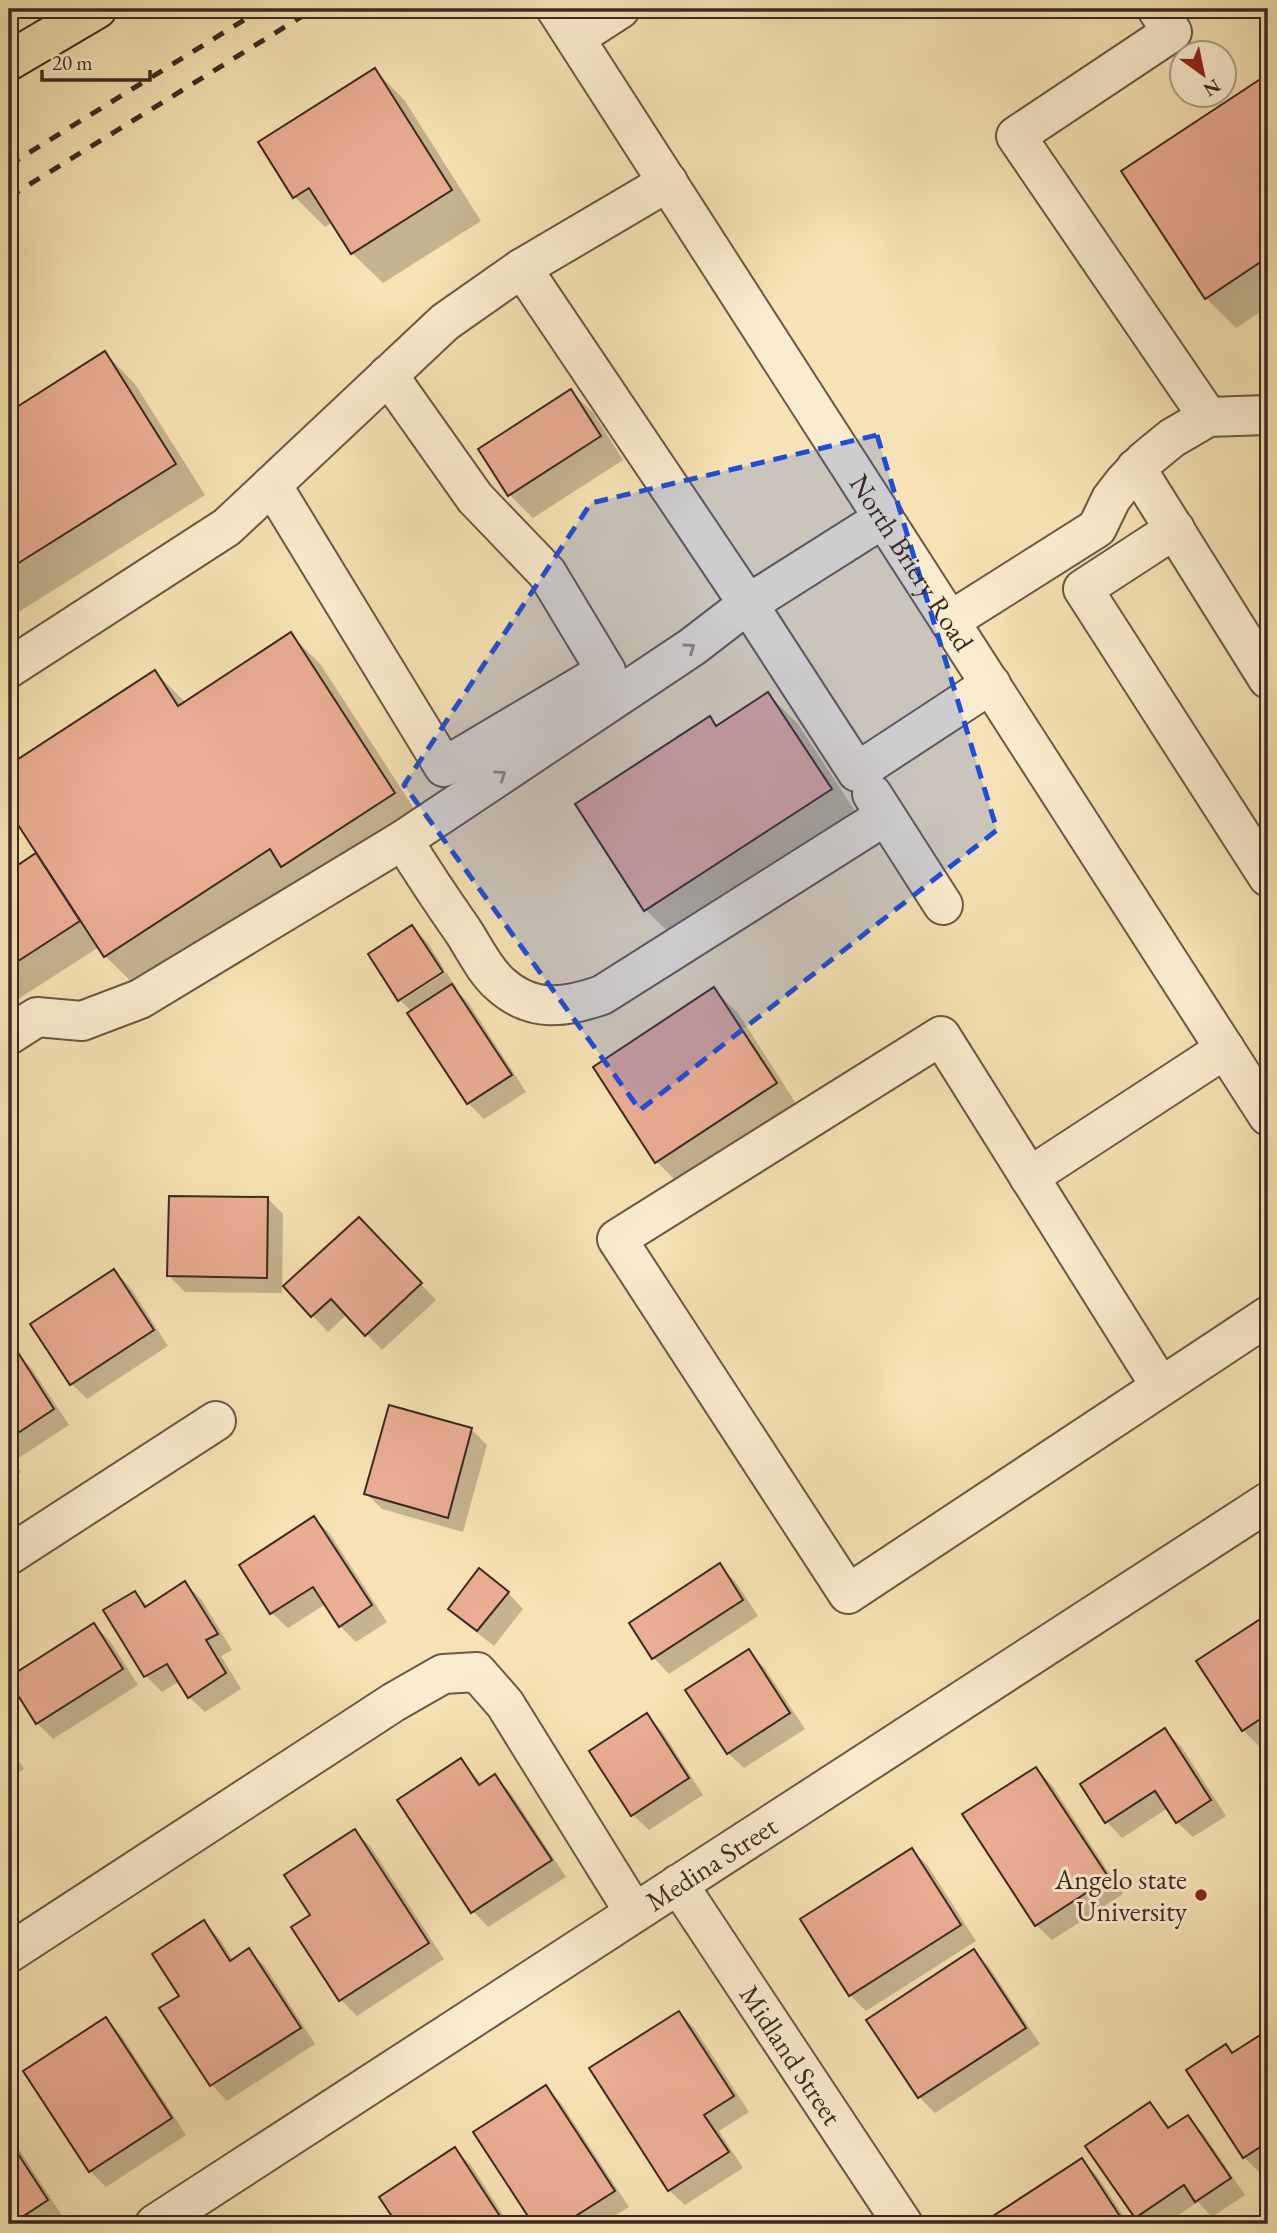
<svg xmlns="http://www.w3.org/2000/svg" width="1277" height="2233" viewBox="0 0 1277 2233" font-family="'EB Garamond',serif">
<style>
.shadow{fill:#0003}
.building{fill:#ebad94;stroke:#3b2a22;stroke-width:2}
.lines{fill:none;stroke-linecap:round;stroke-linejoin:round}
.minor-casing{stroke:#6a5846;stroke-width:42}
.major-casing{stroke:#3b2a22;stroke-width:42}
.minor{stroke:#f9ecce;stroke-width:38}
.major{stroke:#f6e2b4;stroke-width:38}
.rail{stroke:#3b2a22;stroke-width:5;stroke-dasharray:12 12;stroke-linecap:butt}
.oneway{stroke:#9a8b78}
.marked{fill:#1d4ed8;fill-opacity:0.2;stroke:#1d4ed8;stroke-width:5;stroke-dasharray:14 9;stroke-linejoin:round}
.poi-dot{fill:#8f2418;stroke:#f9ecce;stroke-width:2.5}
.labels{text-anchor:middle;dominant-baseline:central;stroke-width:6;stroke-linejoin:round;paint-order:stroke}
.street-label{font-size:28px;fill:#3b2a22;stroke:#f9ecce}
.poi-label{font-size:28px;fill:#3b2a22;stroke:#f9ecce;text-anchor:end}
</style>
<rect width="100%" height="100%" fill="#f6e2b4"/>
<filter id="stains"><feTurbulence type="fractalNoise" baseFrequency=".00286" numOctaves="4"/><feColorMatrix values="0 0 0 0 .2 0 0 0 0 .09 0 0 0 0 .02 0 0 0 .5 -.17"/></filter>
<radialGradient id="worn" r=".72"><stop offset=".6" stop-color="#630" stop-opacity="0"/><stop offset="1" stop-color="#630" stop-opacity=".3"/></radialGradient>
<!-- shadow -->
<g class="shadow">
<path d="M375,70L405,101L481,221L383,283L352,253L333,222L325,227L295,197Z"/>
<path d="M1268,76V307L1236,328L1206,298L1123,172Z"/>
<path d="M105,353L135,384L205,495L9,618V414Z"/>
<path d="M571,391L594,414L623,460L533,518L510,495Z"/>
<path d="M291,635L321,665L424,824L313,896L298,881L136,986L105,956L99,947L9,1005V873L39,854L9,808V767L155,672L186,703Z"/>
<path d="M768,694L798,724L861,820L676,940L646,910L710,719L718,726Z"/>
<path d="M412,927L428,943L444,969L401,997V1001L370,955Z"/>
<path d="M446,972L457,988L455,989L468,1002L526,1092L484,1119L468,1103L412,1012L401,1001Z"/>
<path d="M714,990L738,1013L799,1108L680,1185L656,1161Z"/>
<path d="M267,1198L283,1214L282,1293L185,1292L169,1276Z"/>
<path d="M375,1235L436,1300L382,1350L347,1314L328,1332L285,1287Z"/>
<path d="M114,1271L130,1287L168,1346L87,1399L71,1383Z"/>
<path d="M17,1353L32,1369L69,1425L14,1461L21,1472L9,1480V1358Z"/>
<path d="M471,1429L487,1445L463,1532L382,1509L366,1493Z"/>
<path d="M314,1518L330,1534L387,1622L356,1642L340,1626L326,1604L288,1628L272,1613Z"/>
<path d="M719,1566L735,1581L758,1616L669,1674L654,1658L631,1623Z"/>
<path d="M185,1583L201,1599L232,1650L221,1656L241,1689L205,1712L189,1697L180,1681L162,1692L146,1676L134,1593L149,1607Z"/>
<path d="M508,1593L523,1609L494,1646L466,1624L450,1608Z"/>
<path d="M1262,1621L1268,1627V1740L1259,1746L1243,1730Z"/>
<path d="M94,1625L110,1641L138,1685L53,1739L37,1723Z"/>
<path d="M748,1651L764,1667L805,1729L744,1768L728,1753Z"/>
<path d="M646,1716L662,1731L703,1795L649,1830L633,1815Z"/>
<path d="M1165,1731L1181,1746L1226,1816L1193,1837L1177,1822L1168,1808L1122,1838L1107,1822Z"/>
<path d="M9,1746L24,1769L9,1779Z"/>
<path d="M461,1760L482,1785L495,1777L510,1792L566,1877L488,1927L473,1911Z"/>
<path d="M1036,1769L1052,1785L1123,1894L1052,1940L1036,1925Z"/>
<path d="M355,1831L371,1847L444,1959L357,2016L341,2000L294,1927L312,1915Z"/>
<path d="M912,1850L928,1866L976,1941L866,2011L850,1995Z"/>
<path d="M203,1922L219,1938L234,1961L249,1951L265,1966L315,2044L227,2101L212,2085L162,2009L181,1996Z"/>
<path d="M973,1951L989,1967L1040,2044L935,2113L919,2097L869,2021Z"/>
<path d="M679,2013L695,2029L749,2112L719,2131L743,2168L685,2205L669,2190Z"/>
<path d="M106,2019L121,2035L186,2135L106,2187L90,2171L25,2071Z"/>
<path d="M1268,2032V2167L1260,2173L1244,2157L1226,2046L1234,2054Z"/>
<path d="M546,2087L561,2103L629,2207L602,2224H535L476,2133Z"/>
<path d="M1150,2105L1171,2128L1187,2118L1203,2133L1245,2195L1212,2217L1198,2202L1165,2224H1144L1136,2217Z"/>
<path d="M9,2134L63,2217L51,2224H21L15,2216L9,2220Z"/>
<path d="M455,2150L471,2165L509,2224H399L382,2197Z"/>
<path d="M1082,2160L1097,2176L1129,2224H1001L996,2217Z"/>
</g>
<!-- building -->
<g class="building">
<path d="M375,68L452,190L351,254L309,188L293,198L258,142Z"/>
<path d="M1268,74V257L1205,299L1121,171Z"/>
<path d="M105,351L176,464L9,569V412Z"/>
<path d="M571,389L601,436L508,496L478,449Z"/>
<path d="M291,632L395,793L281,867L270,849L104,957L9,811V765L155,670L178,706Z"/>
<path d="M768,692L832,789L644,911L575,804L710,716L716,726Z"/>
<path d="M36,853L80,921L9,967V871Z"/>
<path d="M412,925L443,972L398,1001L368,954Z"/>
<path d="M452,984L512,1075L467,1104L407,1013Z"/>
<path d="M714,987L777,1083L655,1163L593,1067Z"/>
<path d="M169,1196L268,1197L267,1278L167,1276Z"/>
<path d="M359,1217L422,1283L365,1336L331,1299L311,1317L283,1286Z"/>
<path d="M114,1269L154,1330L70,1385L30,1324Z"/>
<path d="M17,1351L54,1409L9,1439V1356Z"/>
<path d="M389,1405L472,1428L448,1518L364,1494Z"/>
<path d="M314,1516L372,1605L339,1627L313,1587L270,1614L239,1565Z"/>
<path d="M720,1563L743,1600L652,1659L629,1623Z"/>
<path d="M479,1568L509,1592L477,1631L448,1609Z"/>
<path d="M185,1581L218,1634L206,1640L226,1673L188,1698L167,1664L144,1677L103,1610L135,1591L145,1607Z"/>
<path d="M1262,1618L1268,1628V1714L1242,1731L1196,1661Z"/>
<path d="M94,1623L123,1669L36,1724L9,1681V1677Z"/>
<path d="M749,1649L790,1713L727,1754L685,1690Z"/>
<path d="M647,1713L689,1778L631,1816L589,1751Z"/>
<path d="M1165,1728L1211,1800L1176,1823L1155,1791L1105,1823L1080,1784Z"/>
<path d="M461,1758L479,1785L495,1774L552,1860L471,1913L397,1800Z"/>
<path d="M1036,1767L1109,1878L1035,1926L962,1814Z"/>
<path d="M355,1829L429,1943L339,2001L291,1927L310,1915L284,1875Z"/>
<path d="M912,1848L961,1925L849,1996L800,1919Z"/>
<path d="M204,1920L230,1961L249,1948L301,2028L210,2086L159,2008L179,1996L152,1954Z"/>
<path d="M974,1949L1026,2028L918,2098L866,2020Z"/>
<path d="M679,2011L734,2096L704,2115L729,2152L668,2191L589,2068Z"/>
<path d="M106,2017L172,2118L89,2172L23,2071Z"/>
<path d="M1268,2030V2142L1243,2158L1186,2070L1226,2044L1232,2053Z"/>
<path d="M546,2085L615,2191L563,2224H533L473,2132Z"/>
<path d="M1150,2102L1168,2128L1188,2115L1231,2178L1195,2202L1184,2185L1135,2218L1085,2146Z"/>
<path d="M9,2140L48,2200L16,2221L9,2210Z"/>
<path d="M455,2147L505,2224H397L379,2197Z"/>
<path d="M1082,2158L1125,2224H999L993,2216Z"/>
</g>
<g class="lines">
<defs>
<g id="minor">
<path id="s1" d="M556,9L1268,1116"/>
<path d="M1157,9L1172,32L1016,136L1208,417"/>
<path d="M575,38L620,9"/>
<path d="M668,182L522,268L748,604L884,518"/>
<path d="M1136,468L1268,679"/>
<path d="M272,485L444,767L606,671L547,573L475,498L388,375"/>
<path d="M1175,529L1083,589L1268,877"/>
<path d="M950,621L1097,528L1111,499L1125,481L1144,461L1172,438L1208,417L1268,415"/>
<path d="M9,668L227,527L445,322L522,268"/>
<path d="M872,794L943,905"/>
<path d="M403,840L692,647L748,604L857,772L991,684"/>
<path d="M9,1035L37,1017L82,1021L140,999L403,840C422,871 442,901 463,931C474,948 485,971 500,984C532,1013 565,1008 602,995L885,816"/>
<path d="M1029,1177L1225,1049"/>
<path d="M1161,1387L941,1036L617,1239L848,1594L1268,1316"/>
<path d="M9,1555L216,1421"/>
<path id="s2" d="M678,1884L903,2224"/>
<path d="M9,1953L394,1702L443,1674L477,1672L505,1704L634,1912"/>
<path id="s3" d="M155,2224L1268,1502"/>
</g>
<path id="major" d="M9,61L97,9"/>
</defs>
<!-- minor casing -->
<use href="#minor" class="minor-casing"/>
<!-- major casing -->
<use href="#major" class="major-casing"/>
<!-- minor -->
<use href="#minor" class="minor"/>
<!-- major -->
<use href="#major" class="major"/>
<!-- rail -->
<g class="rail">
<path d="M9,165L262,9"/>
<path d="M9,197L314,9"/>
</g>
</g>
<!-- one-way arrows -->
<defs><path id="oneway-chevron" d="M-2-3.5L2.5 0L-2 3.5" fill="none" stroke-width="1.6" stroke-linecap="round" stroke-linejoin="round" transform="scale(1.75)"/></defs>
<g class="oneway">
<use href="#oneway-chevron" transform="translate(690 648) rotate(-35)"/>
<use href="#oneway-chevron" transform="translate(501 775) rotate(-34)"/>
</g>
<!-- marked area -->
<path class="marked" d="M877,435L997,830L640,1110L404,785L591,503Z"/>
<!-- markers -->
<circle class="poi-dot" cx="1201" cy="1895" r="7"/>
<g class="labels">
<!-- street labels -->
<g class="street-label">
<text stroke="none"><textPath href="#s1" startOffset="658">North Briery Road</textPath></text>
<text stroke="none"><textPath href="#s3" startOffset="663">Medina Street</textPath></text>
<text stroke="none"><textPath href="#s2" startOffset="205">Midland Street</textPath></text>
</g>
<!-- poi labels -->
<g class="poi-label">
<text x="1187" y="1879">Angelo state<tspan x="1187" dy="32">University</tspan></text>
</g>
</g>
<!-- margin -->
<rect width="1277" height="2233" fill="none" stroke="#f6e2b4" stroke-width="35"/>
<rect x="10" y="10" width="1256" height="2212" fill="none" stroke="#3b2a22" stroke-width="3.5"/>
<rect x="18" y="18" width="1242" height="2198" fill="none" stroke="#3b2a22" stroke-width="2"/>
<!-- north arrow -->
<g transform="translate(1203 74) rotate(147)"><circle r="33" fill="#f9ecce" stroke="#ad9e89" stroke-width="2"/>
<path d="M0-5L12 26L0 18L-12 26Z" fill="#8f2418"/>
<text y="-10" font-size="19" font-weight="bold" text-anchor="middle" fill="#3b2a22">N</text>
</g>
<!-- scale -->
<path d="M42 70v10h108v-10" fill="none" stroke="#3b2a22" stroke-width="3.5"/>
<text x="52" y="70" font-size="21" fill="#3b2a22" stroke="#f9ecce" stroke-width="5" paint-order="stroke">20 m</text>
<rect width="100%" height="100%" filter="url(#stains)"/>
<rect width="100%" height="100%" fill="url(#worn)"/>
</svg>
